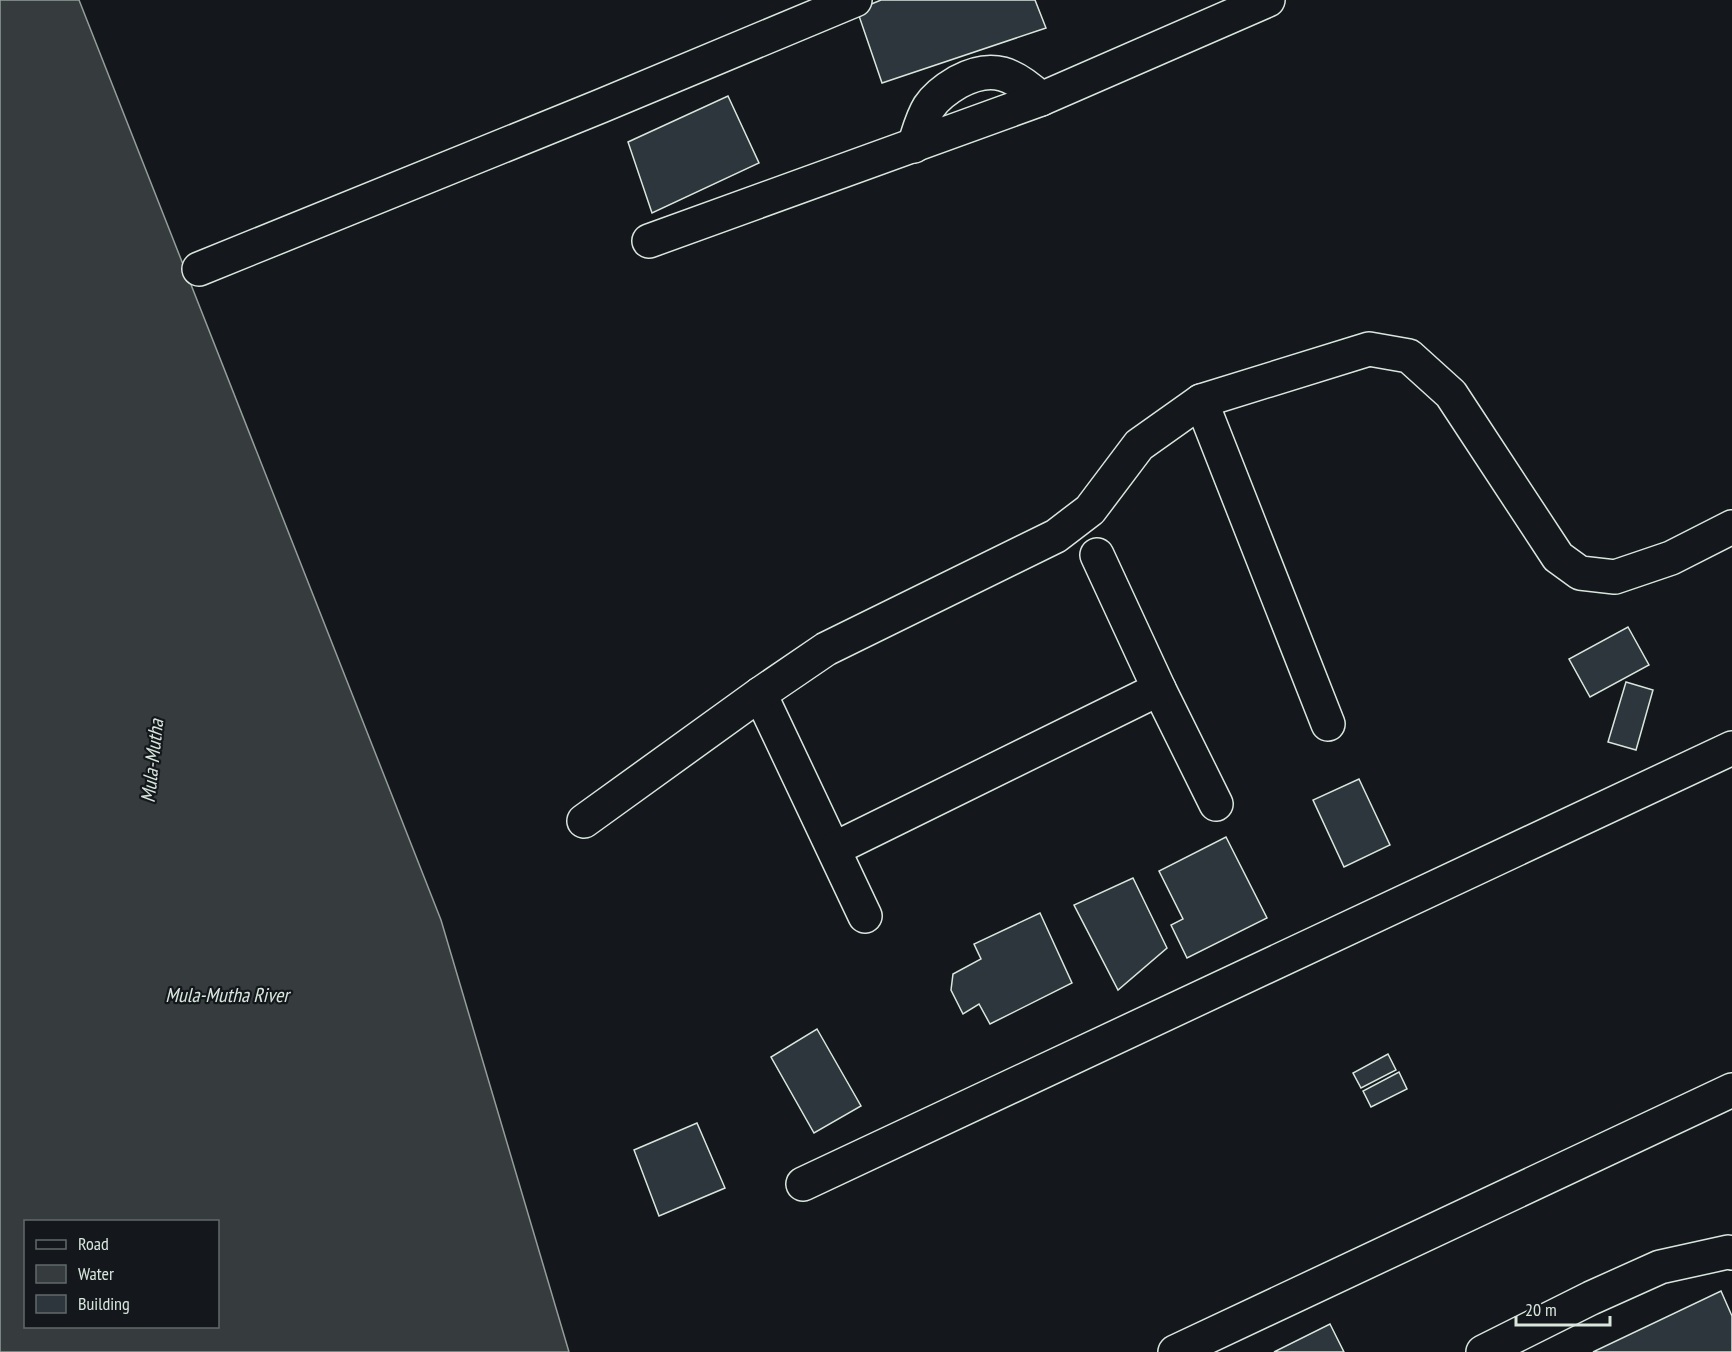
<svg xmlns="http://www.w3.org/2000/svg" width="1732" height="1352" viewBox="0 0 1732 1352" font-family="'PT Sans Narrow',sans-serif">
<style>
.water{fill:#363b3e;stroke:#939e99;stroke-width:1.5;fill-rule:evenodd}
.building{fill:#2c363c;stroke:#d8e6dc;stroke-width:1.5}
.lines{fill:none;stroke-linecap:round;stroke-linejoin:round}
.minor-casing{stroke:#d8e6dc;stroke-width:36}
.minor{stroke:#14181c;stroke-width:33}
.labels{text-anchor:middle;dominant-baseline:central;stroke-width:4.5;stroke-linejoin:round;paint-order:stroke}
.water-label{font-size:20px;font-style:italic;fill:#d8e6dc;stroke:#14181c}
</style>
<rect width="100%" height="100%" fill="#14181c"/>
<!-- water -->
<path class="water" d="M0,0H79L441,920L569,1352H0ZM26,1222H218V1326H26Z"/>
<!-- building -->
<g class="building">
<path d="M881,0H1035L1046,28L882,83L857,10Z"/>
<path d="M728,96L759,163L652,213L628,142Z"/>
<path d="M1628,627L1649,665L1590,697L1569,659Z"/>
<path d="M1626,682L1653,690L1636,750L1608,742Z"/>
<path d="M1359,779L1390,845L1344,867L1313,800Z"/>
<path d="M1226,837L1267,918L1187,958L1171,925L1183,919L1159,871Z"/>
<path d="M1133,878L1167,948L1118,990L1074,905Z"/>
<path d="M1040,913L1072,983L990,1024L979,1004L963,1014L951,990L953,974L981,959L974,944Z"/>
<path d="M817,1029L861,1106L814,1133L771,1057Z"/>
<path d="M1388,1054L1396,1070L1361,1088L1353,1073Z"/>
<path d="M1399,1072L1407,1089L1371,1107L1363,1091Z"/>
<path d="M697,1123L725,1188L659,1216L634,1150Z"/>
<path d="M1721,1291L1732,1316V1352H1593Z"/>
<path d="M1330,1324L1344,1352H1274Z"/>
</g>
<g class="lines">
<defs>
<g id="minor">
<path d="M914,146C918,134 922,118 929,107C936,96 946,89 958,82C993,63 1014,74 1041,99"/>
<path d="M649,241L1041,99L1268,0"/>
<path d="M199,269L601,106L855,0"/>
<path d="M1201,401L1328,724"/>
<path d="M1159,689L1216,804"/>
<path d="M760,694L865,916"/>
<path d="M584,821L760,694L826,649L1056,536L1090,510L1139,445L1201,401L1369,349L1409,356L1451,394L1558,557L1580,573L1615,577L1671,558L1732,527"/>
<path d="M834,849L1159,689L1097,555"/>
<path d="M803,1184L1732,748"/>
<path d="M1175,1352L1732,1090"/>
<path d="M1483,1352L1591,1298L1660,1267L1728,1252L1732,1253"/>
</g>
</defs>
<!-- minor casing -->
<use href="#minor" class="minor-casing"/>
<!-- minor -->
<use href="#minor" class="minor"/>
</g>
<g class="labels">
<!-- water labels -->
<g class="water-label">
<text transform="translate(152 761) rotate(-84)">Mula-Mutha</text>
<text x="227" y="995">Mula-Mutha River</text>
</g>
</g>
<!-- legend -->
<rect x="24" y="1220" width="195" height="108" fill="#14181c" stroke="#626a69" stroke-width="1.5"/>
<rect x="36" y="1240" width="30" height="9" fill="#14181c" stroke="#626a69" stroke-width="1.5"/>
<text x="78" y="1250" font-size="18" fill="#d8e6dc">Road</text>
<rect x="36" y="1265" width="30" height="18" fill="#363b3e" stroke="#626a69" stroke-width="1.5"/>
<text x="78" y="1280" font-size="18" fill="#d8e6dc">Water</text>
<rect x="36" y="1295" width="30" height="18" fill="#2c363c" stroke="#626a69" stroke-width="1.5"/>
<text x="78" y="1310" font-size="18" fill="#d8e6dc">Building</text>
<!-- scale -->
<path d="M1516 1316v9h94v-9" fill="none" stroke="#d8e6dc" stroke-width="3"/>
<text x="1525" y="1316" font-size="18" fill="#d8e6dc" stroke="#14181c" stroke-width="4.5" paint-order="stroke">20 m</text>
</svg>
